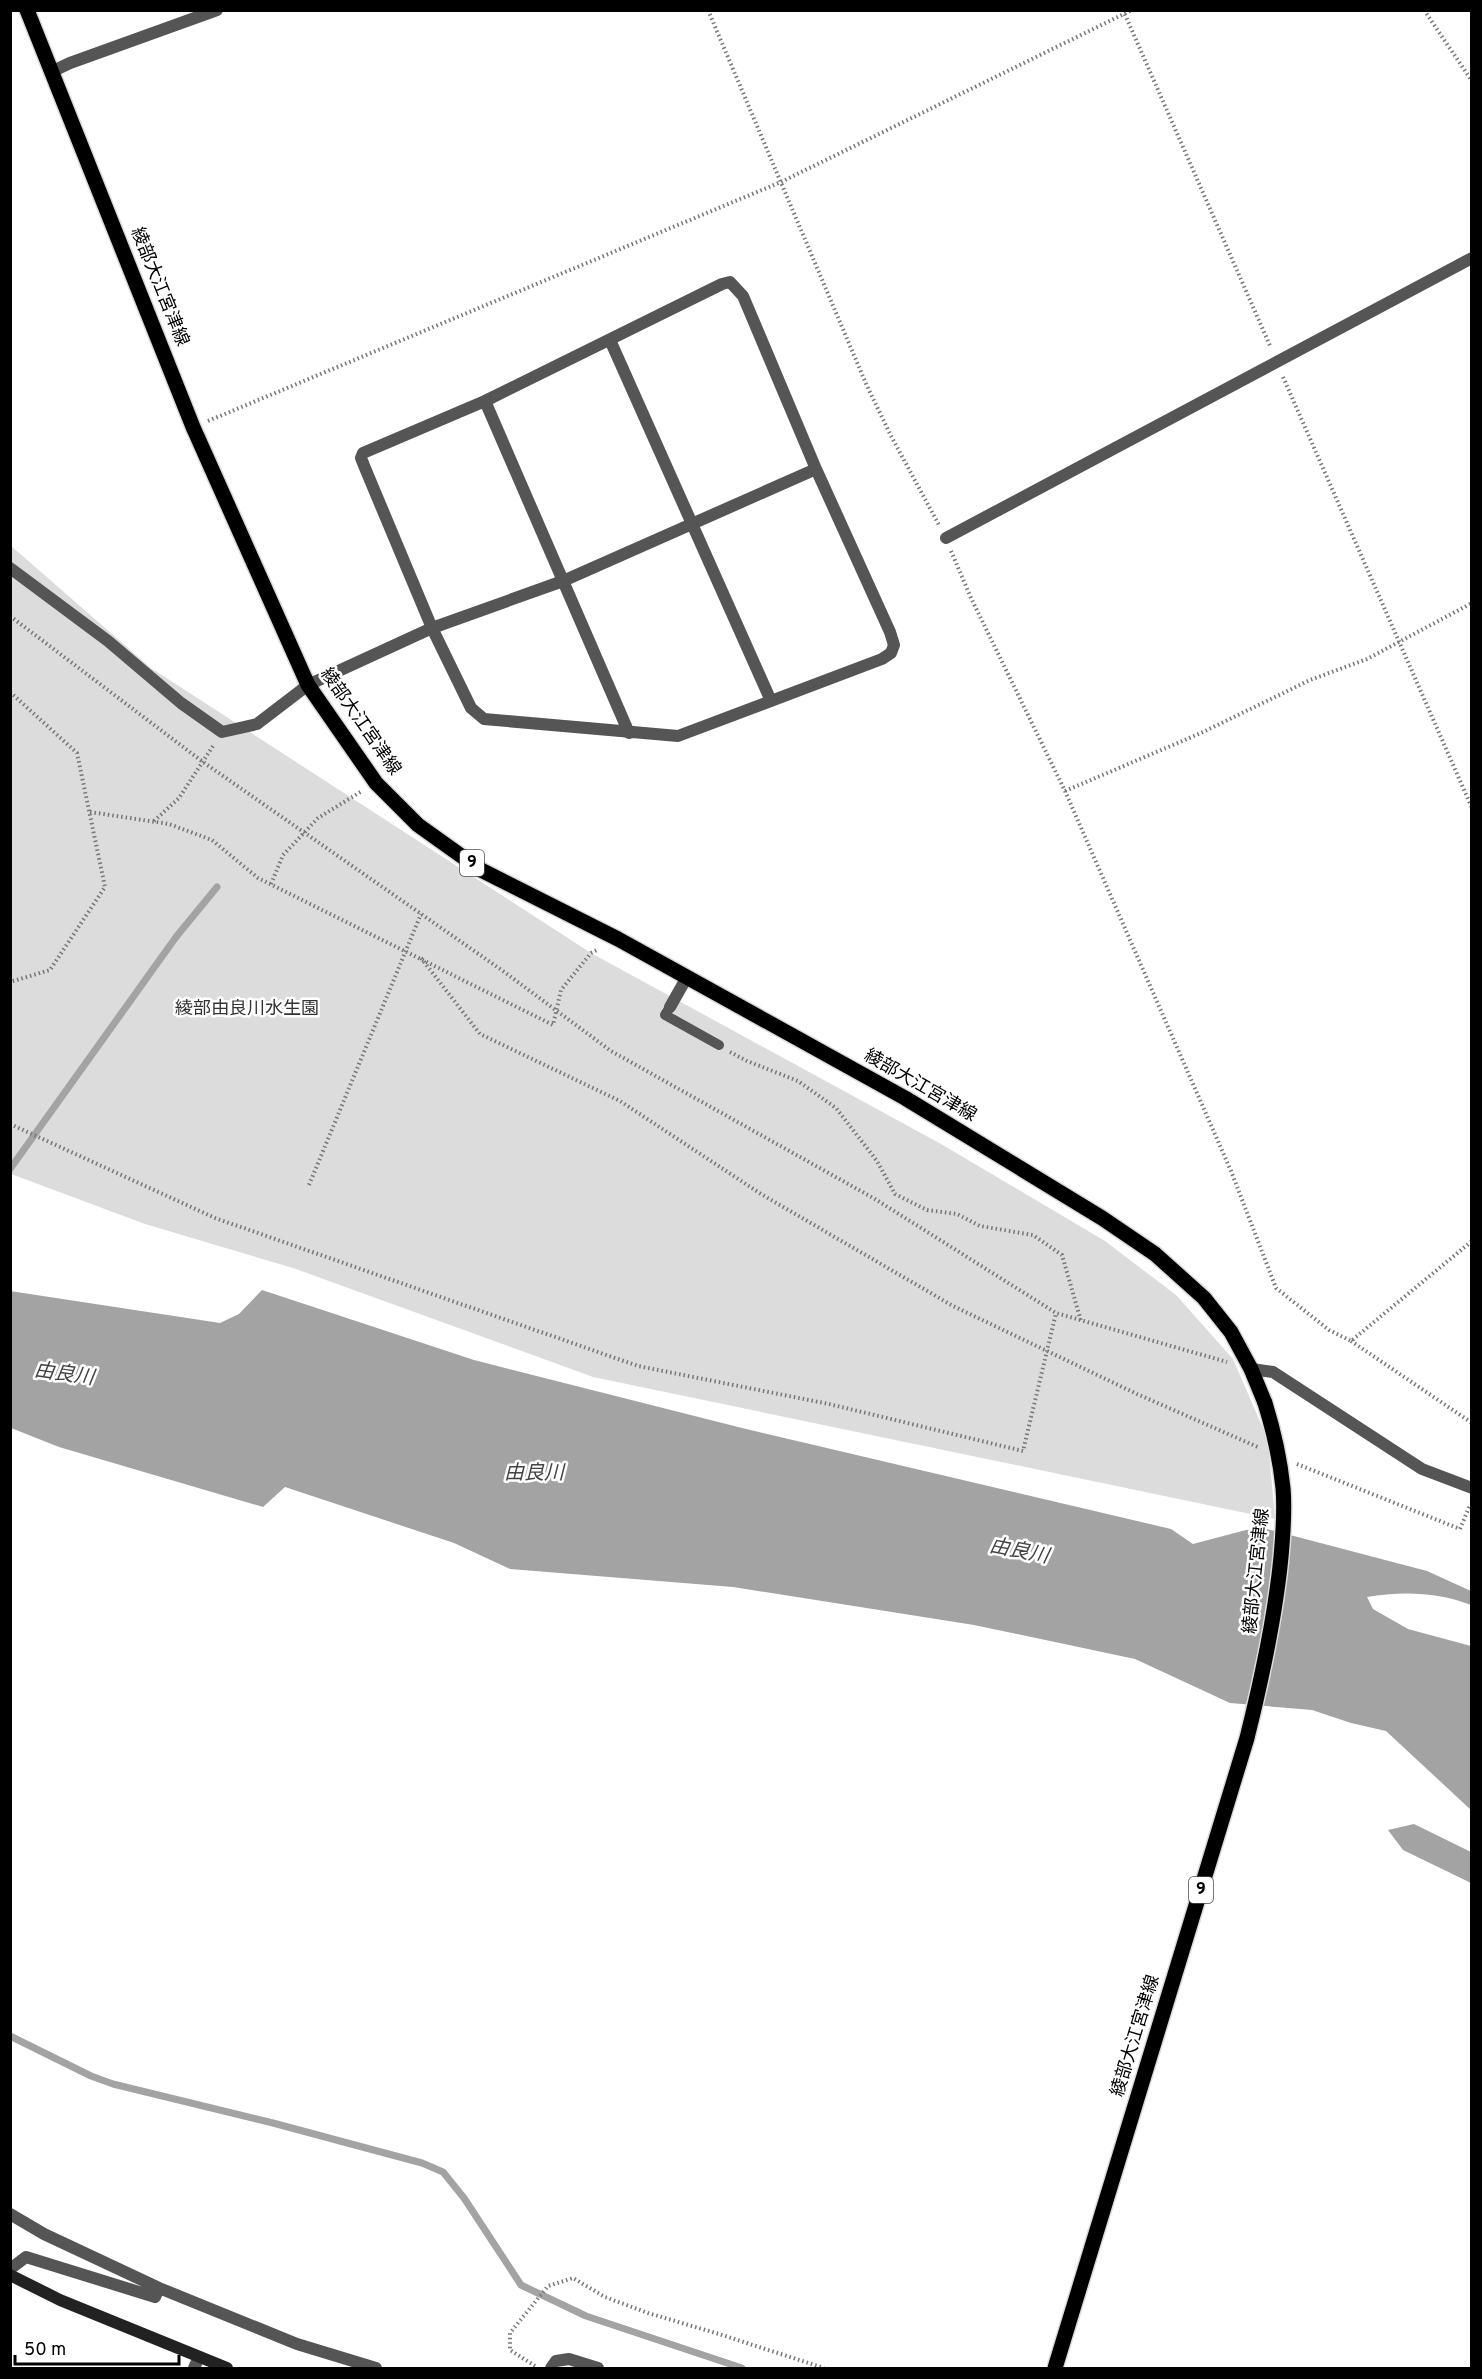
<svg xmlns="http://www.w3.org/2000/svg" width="1482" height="2379" viewBox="0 0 1482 2379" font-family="Overpass,'Noto Sans JP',sans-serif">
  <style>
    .green { fill: #dcdcdc }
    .water { fill: #a3a3a3 }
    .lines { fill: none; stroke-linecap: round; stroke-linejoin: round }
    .stream { stroke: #a3a3a3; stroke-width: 7 }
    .primary-casing { stroke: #dbdbdb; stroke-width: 18 }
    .path { stroke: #777; stroke-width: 4; stroke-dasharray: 1.5 3; stroke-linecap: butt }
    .lane { stroke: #555; stroke-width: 10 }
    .street { stroke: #555; stroke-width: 12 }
    .secondary { stroke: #222; stroke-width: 12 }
    .primary { stroke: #000; stroke-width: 15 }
    .primary-bridge-casing { stroke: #dbdbdb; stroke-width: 18; stroke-linecap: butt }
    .primary-bridge { stroke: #000; stroke-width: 15 }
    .labels { text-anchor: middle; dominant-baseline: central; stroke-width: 5; stroke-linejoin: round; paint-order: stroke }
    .shield { fill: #fff; stroke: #4c4c4c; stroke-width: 1.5 }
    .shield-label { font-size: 16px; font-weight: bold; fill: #000 }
    .street-label { font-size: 18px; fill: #000; stroke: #fff }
    .park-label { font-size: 18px; fill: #333; stroke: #fff }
    .water-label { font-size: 20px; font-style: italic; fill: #444; stroke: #fff }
  </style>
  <rect width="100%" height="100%" fill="#fff"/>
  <path class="green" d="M10 545 151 668 591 953 941 1144 1105 1241 1176 1295 1233 1359 1268 1440 1275 1519 593 1377 293 1268 145 1224 11 1174Z"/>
  <path class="water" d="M262 1290 474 1360 742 1428 1171 1529 1193 1544 1246 1530 1263 1528 1427 1571 1471 1591V1605C1438 1592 1402 1591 1367 1597L1373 1609 1408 1629 1471 1646V1810L1386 1731 1351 1723 1312 1710 1230 1703 1135 1659 974 1625 733 1587 510 1569 454 1543 285 1487 263 1507 59 1447 11 1428 10 1291 220 1323 239 1314Z
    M1414 1824 1471 1852V1883L1403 1850 1388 1830Z"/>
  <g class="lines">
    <path class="stream" d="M10 1169 176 937 217 887
      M10 2036 91 2076 113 2084 273 2123 422 2163 443 2172 464 2198 521 2285 586 2316 742 2368"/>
    <g class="primary-casing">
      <path id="primary" d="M27 10 193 427 308 685 376 783 418 825 481 870 618 939 905 1098 1102 1218 1155 1254 1204 1298 1231 1332 1251 1369 1265 1403"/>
    </g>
    <path class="path" d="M708 10 867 386 891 436 939 525
      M1123 10 1271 348
      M1424 10 1472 81
      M1283 377 1472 808
      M208 421 781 182 1132 10
      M951 551 971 598 1065 791 1231 1171 1276 1288 1329 1330 1351 1341 1472 1241
      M10 616 203 762 503 971 611 1051 875 1199 1056 1313 1227 1362
      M10 692 77 753 105 887 50 970 10 982
      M1065 791 1201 733 1310 680 1367 659 1472 603
      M90 812 169 824 212 840 258 878 553 1025 561 990 591 953 599 949
      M154 821 179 798 213 746
      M271 884 283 855 318 818 362 791
      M421 958 480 1034 620 1101 761 1194 953 1306 1137 1394 1260 1448
      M730 1052 747 1061 798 1081 836 1108 877 1161 895 1194 927 1210 957 1214 980 1226 1033 1235 1062 1255 1081 1321
      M10 1124 215 1218 638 1366 829 1404 1023 1451 1056 1313
      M309 1185 421 914
      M1351 1341 1472 1423
      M1297 1464 1460 1529 1470 1505
      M535 2366 510 2350V2333L548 2286 573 2278 605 2297 648 2313 719 2334 824 2368"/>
    <path class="lane" d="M670 1007 665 1015 719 1045"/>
    <path class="street" d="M51 72 70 63 217 10
      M730 282 743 296 816 469 890 632 894 645 891 653 882 659 678 736 484 719 471 708 432 628 365 468 361 458 363 453 485 401 722 284Z
      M610 340 771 701
      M485 401 629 733
      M946 538 1472 258
      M10 568 108 641 181 703 222 732 257 724 308 685 432 628 563 581 816 469
      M670 1007 687 977
      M1251 1369 1273 1372 1422 1469 1472 1488
      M10 2214 44 2234 159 2288 297 2344 376 2368
      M10 2269 26 2257 155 2297 159 2288
      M194 2368 199 2357
      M551 2368 556 2361 569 2359 598 2368"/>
    <path class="secondary" d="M10 2275 60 2300 227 2368"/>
    <use href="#primary" class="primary"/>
    <g class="primary-bridge-casing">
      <path id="primary-bridge" d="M1055 2368 1247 1738C1262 1678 1275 1619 1281 1557 1283 1535 1285 1511 1283 1488 1280 1459 1274 1432 1265 1403"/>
    </g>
    <use href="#primary-bridge" class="primary-bridge"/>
  </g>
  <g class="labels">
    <g class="shield">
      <rect x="460" y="850" width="24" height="26" rx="4.5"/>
      <rect x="1189" y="1877" width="24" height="26" rx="4.5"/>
    </g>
    <g class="shield-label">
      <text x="472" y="863">9</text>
      <text x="1201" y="1890">9</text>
    </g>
    <g class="street-label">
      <text transform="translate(159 287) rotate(68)">綾部大江宮津線</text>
      <text transform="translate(360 722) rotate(55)">綾部大江宮津線</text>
      <text transform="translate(920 1086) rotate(30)">綾部大江宮津線</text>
      <text transform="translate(1257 1571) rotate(-84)">綾部大江宮津線</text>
      <text transform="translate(1136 2036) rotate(-73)">綾部大江宮津線</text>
    </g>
    <g class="park-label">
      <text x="247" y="1009">綾部由良川水生園</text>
    </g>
    <g class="water-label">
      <text transform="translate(64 1375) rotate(8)">由良川</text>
      <text x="534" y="1474">由良川</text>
      <text transform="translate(1019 1552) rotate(11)">由良川</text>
    </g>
  </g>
  <rect width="1482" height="2379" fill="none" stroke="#000000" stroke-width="24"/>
  <path d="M15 2355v9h164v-9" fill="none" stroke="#000000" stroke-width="3"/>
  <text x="24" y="2355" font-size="18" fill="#000000" stroke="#ffffff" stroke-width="4.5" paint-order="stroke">50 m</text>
</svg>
